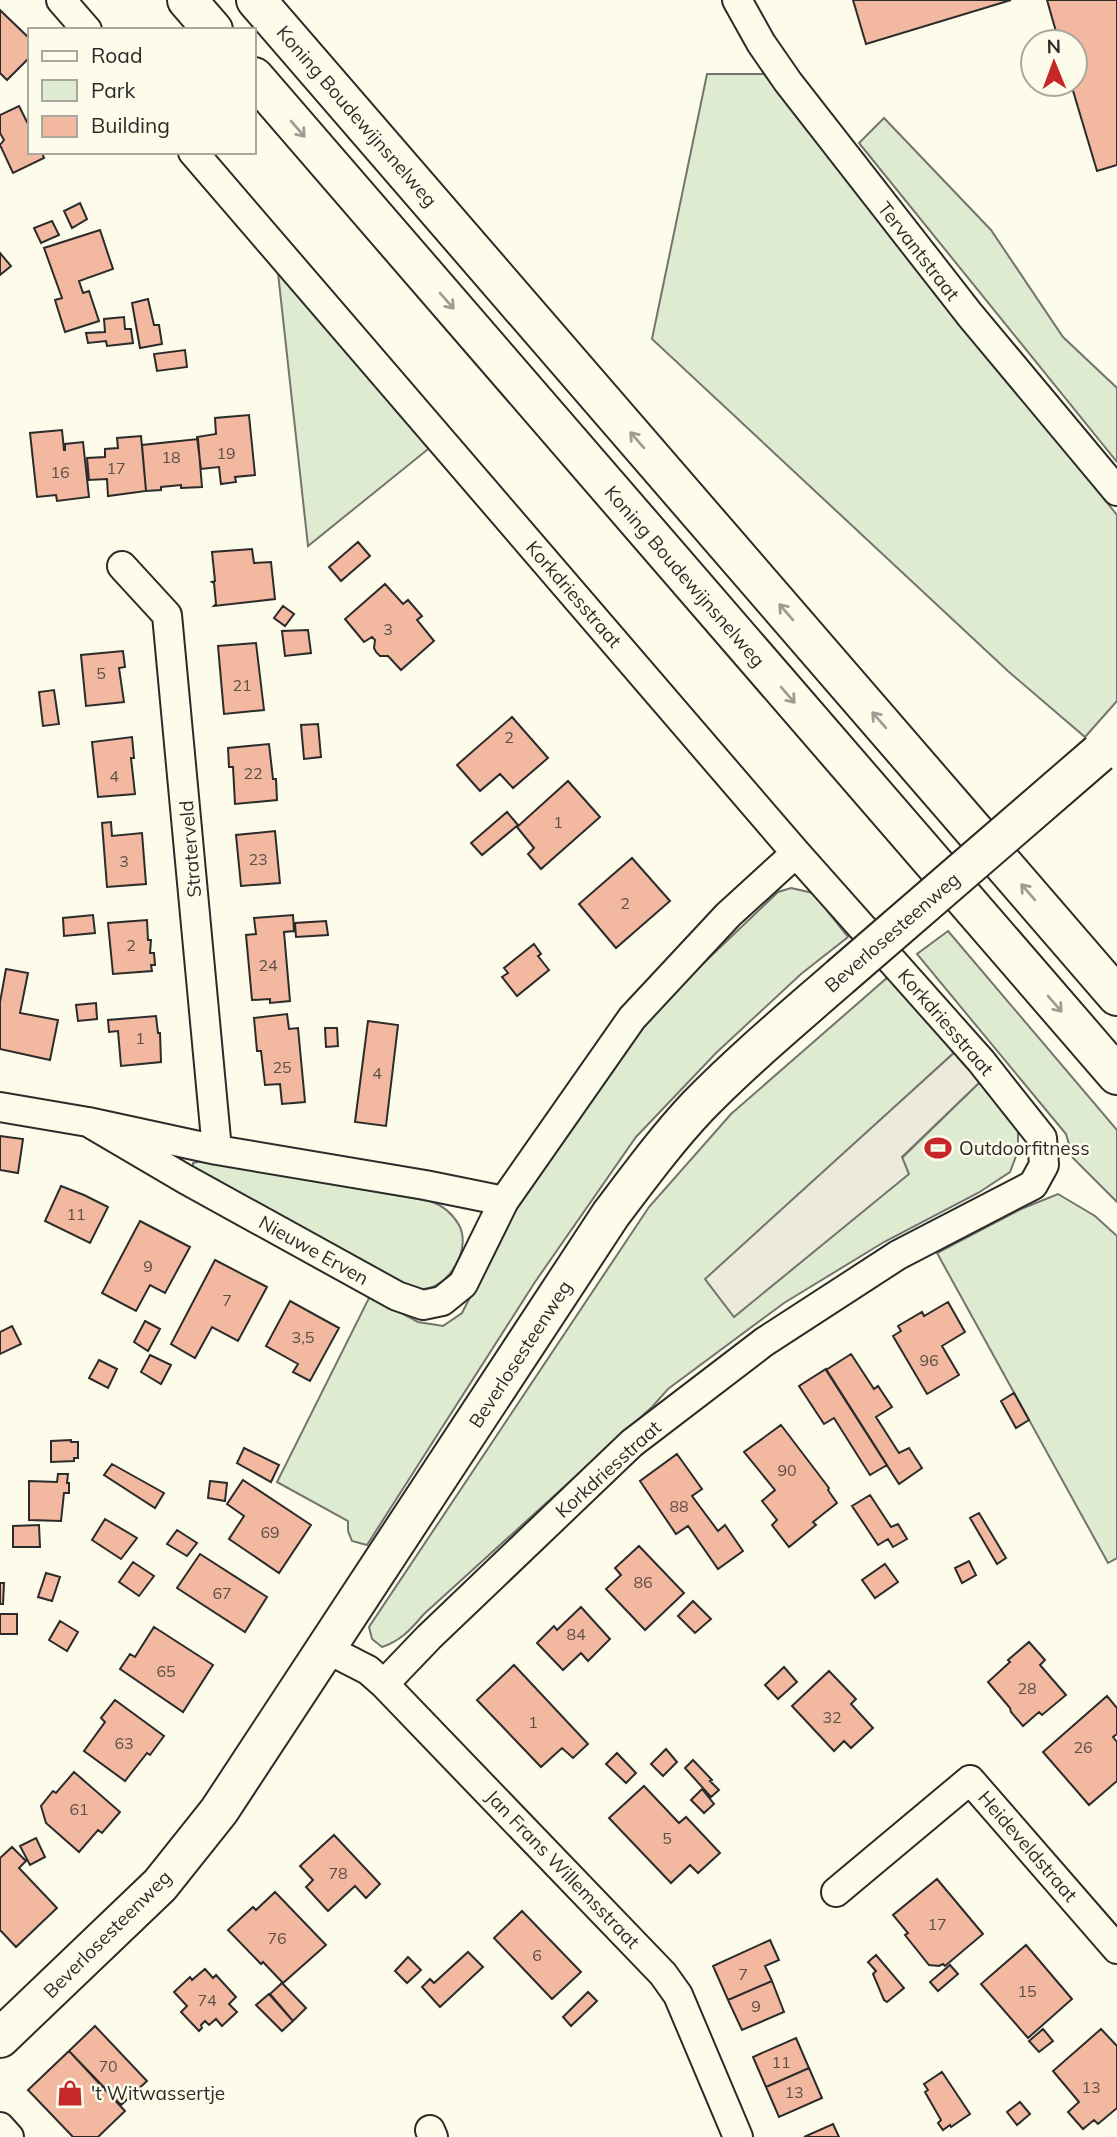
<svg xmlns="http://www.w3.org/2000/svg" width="1117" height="2137" viewBox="0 0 1117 2137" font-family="Mulish,sans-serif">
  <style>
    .green { fill: #deebd1; stroke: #74746e; stroke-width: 2 }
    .parking { fill: #eceadb; stroke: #74746e; stroke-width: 2 }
    .building { fill: #f2b8a0; stroke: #2b2b2b; stroke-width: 2 }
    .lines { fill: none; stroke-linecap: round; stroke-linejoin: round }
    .street-casing { stroke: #2b2b2b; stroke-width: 32 }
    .secondary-casing { stroke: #2b2b2b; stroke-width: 42 }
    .highway-casing { stroke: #2b2b2b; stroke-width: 42 }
    .street { stroke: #fdfbea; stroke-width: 28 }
    .secondary { stroke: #fdfbea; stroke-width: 38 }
    .highway { stroke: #fdfbea; stroke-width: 38 }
    .secondary-bridge-casing { stroke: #2b2b2b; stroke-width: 42; stroke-linecap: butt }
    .secondary-bridge { stroke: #fdfbea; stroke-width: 38 }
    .oneway { stroke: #9e9d94 }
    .labels { text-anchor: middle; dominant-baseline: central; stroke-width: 5; stroke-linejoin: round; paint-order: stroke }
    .number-label { font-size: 16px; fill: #5d4e48 }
    .street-label { font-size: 19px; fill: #2b2b2b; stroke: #fdfbea }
    .poi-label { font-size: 19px; fill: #2b2b2b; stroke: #fdfbea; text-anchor: start }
  </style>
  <rect width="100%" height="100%" fill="#fdfbea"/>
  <path class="green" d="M707 74H764L1117 515V701L1085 737 1009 672 652 339Z
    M884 118 991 230 1063 337 1117 388V462L859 143Z
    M278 273 432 446 308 546Z
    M791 888 813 893 848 937 801 974 716 1053 636 1137 535 1282 367 1545 352 1541 348 1531V1521L277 1482 370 1296 418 1322 443 1326 462 1313 521 1197 641 1023 778 892Z
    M948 931 1117 1130V1202L1073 1158 1066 1134 917 954Z
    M888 977 956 1051 706 1280 902 1158 981 1081 1011 1113 1018 1130V1151L1010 1172 978 1193 884 1242 784 1303 668 1389 652 1407 424 1614C411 1629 401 1641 382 1647L372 1639 369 1627 649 1207 731 1114Z
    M201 1161 430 1201C442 1205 452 1213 459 1225 471 1247 452 1282 429 1288 420 1291 410 1287 401 1285L193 1168V1163Z
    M1058 1194 1095 1216 1117 1236V1558L1108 1563 937 1253 1021 1209Z"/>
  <path class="parking" d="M956 1051 981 1081 902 1157 909 1174 734 1317 705 1279Z"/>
  <path class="building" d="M853 0H1011L866 44Z
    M1047 0H1117V165L1097 171 1071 84H1075V42H1059Z
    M0 10 30 39V57L7 80 0 73Z
    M19 106 30 128V152H42L44 158 13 173 0 145 4 140 0 133V115Z
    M80 203 87 219 72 228 64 211Z
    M52 221 59 235 41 243 34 228Z
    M100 230 113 269 79 281 83 293 89 291 99 321 65 332 55 300 62 298 44 248Z
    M0 253 11 266 0 275Z
    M148 299 154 325H159L162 344 140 348 132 303Z
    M124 317 125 329H131L133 343 107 346 106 341 88 343 86 333 105 332 104 319Z
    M185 350 187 367 157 371 154 354Z
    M249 415 255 475 235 477 236 482 221 484 219 467 201 469 197 437 216 434 215 418Z
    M62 430 64 450H65V444L83 442 89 497 57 501 56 495 37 497 30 433Z
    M141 436 146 491 108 496 107 479 89 480 87 458 105 457V449L118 448 117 438Z
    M198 439 202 487 181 488V485L161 487V490L146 491 142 445Z
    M358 542 370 556 341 581 329 567Z
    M252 549 254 563 271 562 275 599 214 606 216 604 214 583 212 582 215 581 212 552Z
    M385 584 403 604 408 600 422 616 417 620 434 641 401 670 388 656H380L376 652 374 648 375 640 372 637 364 642 345 619Z
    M283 606 294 614 285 626 274 618Z
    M308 630 311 653 285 656 282 631Z
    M256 643 264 710 224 714 218 646Z
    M123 651 125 667 119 668 124 702 86 706 81 655Z
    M54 690 59 724 43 726 39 692Z
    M512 717 548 758 513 788 500 774 480 791 457 765Z
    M318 724 321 757 304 759 301 725Z
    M132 737 134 758H131L135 794 98 797 92 742Z
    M269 744 273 779H276L277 800 235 804 233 767H229L228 748Z
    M568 781 600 817 541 869 528 854 534 848 517 827Z
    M507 812 518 825 482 855 471 843Z
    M111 822 112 836 142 833 146 884 107 887 102 823Z
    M275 831 280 883 241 886 236 835Z
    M632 858 670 901 616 948 579 904Z
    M93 915 95 933 64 936 63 918Z
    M293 915 294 931 284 932 290 1001 270 1003V999L252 1000 246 935 256 934 254 918Z
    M147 920 148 940H151L150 953H154L155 965H151L152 971 113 974 108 923Z
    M326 921 328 935 296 937 295 923Z
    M534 944 541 954 538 956 549 970 517 996 502 977 508 973 504 968Z
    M6 969 28 973 20 1013 58 1020 50 1060 0 1049V1002Z
    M96 1003 97 1019 78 1021 76 1005Z
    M287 1014 289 1029 298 1028 305 1102 282 1104 280 1084 265 1085 261 1051H257L254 1018Z
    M156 1016 158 1033H160L161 1062 121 1066 118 1031 109 1032 108 1020Z
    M368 1021 398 1025 386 1126 355 1122Z
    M325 1028H337L338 1046 326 1047Z
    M0 1136 23 1139 18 1173 0 1170Z
    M61 1186 84 1195 108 1207 90 1243 45 1221Z
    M140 1221 190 1247 165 1293 150 1285 136 1311 102 1293Z
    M215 1260 267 1287 238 1341 212 1327 195 1358 171 1344Z
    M290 1301 339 1328 310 1381 293 1372 298 1364 266 1346Z
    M948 1302 965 1332 942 1346 959 1375 927 1394 893 1336 901 1331 898 1326 922 1312 924 1316Z
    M145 1321 160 1329 148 1351 134 1342Z
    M12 1326 21 1344 0 1354V1332Z
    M851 1354 874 1389 878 1386 892 1407 876 1417 899 1453 909 1448 922 1468 899 1484 826 1370Z
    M150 1355 171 1365 161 1384 141 1372Z
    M99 1360 117 1369 108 1388 89 1378Z
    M826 1369 887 1465 870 1475 834 1418 824 1424 799 1386Z
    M1014 1393 1029 1420 1016 1428 1001 1401Z
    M781 1425 829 1488 828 1490 837 1503 813 1522 816 1525 789 1547 772 1525 777 1520 762 1501 775 1490 744 1452Z
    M71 1440V1442H78V1458H74V1461L51 1462V1441Z
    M244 1448 279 1465 271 1482 237 1463Z
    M677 1454 702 1489 692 1496 718 1531 725 1525 743 1551 718 1569 688 1526 676 1534 640 1481Z
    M112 1464 164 1493 155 1508 104 1475Z
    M58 1474H68L67 1483H69V1493H64L61 1521 29 1520V1481L57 1482Z
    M243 1480 311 1525 279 1573 229 1539 244 1516 227 1504Z
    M210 1481 227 1483 225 1501 208 1498Z
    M870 1495 891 1527 898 1524 907 1539 893 1547 888 1539 878 1545 852 1506Z
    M979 1513 1006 1558 997 1564 970 1518Z
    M105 1519 137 1538 121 1559 92 1540Z
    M39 1525 40 1547H13V1526Z
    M177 1530 197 1543 187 1556 167 1544Z
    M639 1546 684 1593 645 1630 606 1589 621 1575 615 1568Z
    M200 1554 267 1597 245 1632 177 1588Z
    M969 1561 976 1575 962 1583 955 1568Z
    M133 1562 154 1576 139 1596 119 1582Z
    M885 1564 898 1582 875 1598 862 1580Z
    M46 1573 60 1577 52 1601 38 1597Z
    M0 1583H4L3 1604H0Z
    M693 1601 711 1619 695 1633 678 1616Z
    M581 1607 610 1639 588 1661 581 1653 563 1670 537 1643 554 1626 557 1630Z
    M0 1614H17V1634H0Z
    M60 1621 78 1632 67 1651 49 1640Z
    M154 1627 213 1665 183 1712 120 1669 130 1654 135 1657Z
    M1029 1642 1045 1660 1040 1665 1066 1695 1042 1715 1039 1712 1023 1726 1011 1712 1010 1708 988 1682 1010 1662 1008 1660Z
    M514 1665 588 1744 573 1758 562 1748 541 1767 477 1700Z
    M784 1667 797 1682 778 1699 765 1685Z
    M829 1671 856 1699 851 1704 873 1728 851 1748 844 1741 834 1751 792 1706Z
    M1107 1696 1117 1708V1734L1113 1737 1117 1742V1781L1089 1805 1043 1752Z
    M115 1700 164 1736 150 1755 147 1753 125 1781 84 1751 105 1722 101 1718Z
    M666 1749 677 1762 663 1776 651 1764Z
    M617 1753 636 1773 626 1783 606 1764Z
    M693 1760 712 1780 710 1781 719 1790 711 1797 685 1768Z
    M74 1772 120 1812 102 1833 98 1830 79 1852 46 1823 41 1806 53 1791 56 1793Z
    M644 1786 679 1823 686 1817 720 1853 698 1873 690 1865 671 1883 609 1818Z
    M702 1789 714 1804 704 1813 691 1800Z
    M334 1835 380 1884 366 1898 355 1886 328 1911 306 1887 313 1880 300 1866Z
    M36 1838 45 1857 30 1865 20 1846Z
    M12 1847 26 1861 19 1868 57 1908 16 1947 0 1930V1858Z
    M937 1879 983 1934 945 1966 943 1964 939 1966 929 1965 905 1935 908 1933 893 1915Z
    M275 1892 326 1945 283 1983 263 1962 261 1964 228 1930 253 1907 256 1910Z
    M522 1911 581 1972 552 1999 494 1938Z
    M770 1940 779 1960 765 1966 772 1981 728 2000 713 1966Z
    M1026 1945 1072 1999 1028 2038 981 1984Z
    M468 1952 483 1967 440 2007 422 1987 430 1979 434 1983Z
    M876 1955 904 1988 887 2002 884 2000 873 1974 876 1971 868 1962Z
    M408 1957 421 1970 407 1983 395 1971Z
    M950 1965 958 1974 938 1991 930 1982Z
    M205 1969 213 1978 216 1975 236 1997 229 2004 237 2012 222 2026 216 2019 209 2025 205 2021 201 2025 202 2028 199 2031 181 2012 187 2006 174 1992 190 1977 192 1980Z
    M772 1981 784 2012 742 2030 728 2000Z
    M282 1983 306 2008 293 2021 270 1994Z
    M588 1992 597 2001 571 2026 563 2017Z
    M269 1994 293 2021 282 2031 256 2005Z
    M95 2026 147 2081 121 2105 69 2051Z
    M1043 2029 1053 2041 1039 2052 1029 2041Z
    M1101 2029 1117 2046V2108L1098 2124 1094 2120 1083 2129 1068 2112 1079 2102 1053 2071Z
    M796 2038 809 2068 766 2087 753 2057Z
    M69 2051 125 2111 98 2137H73L28 2090Z
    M809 2068 822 2098 779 2117 766 2087Z
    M942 2072 970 2114 951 2127 950 2125 943 2130 938 2123 941 2120 925 2092 928 2090 924 2084Z
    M1020 2102 1030 2114 1017 2125 1007 2112Z
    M833 2124 839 2137H804Z"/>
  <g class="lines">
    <g class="street-casing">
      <path id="street" d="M61 0 87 30
        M737 0 761 43 788 82 970 315 1117 491
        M193 152 796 853 981 1061 1042 1138 1044 1165 1033 1185 898 1255 764 1342 632 1443 429 1637 384 1684
        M122 566 167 615 217 1150
        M0 1107 88 1122 217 1150 425 1185 504 1201
        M88 1122 185 1179 397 1296 423 1305 442 1301 463 1284 504 1201 632 1018 728 915 796 853
        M327 1649 368 1670 384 1684 663 1974 678 1995 738 2137
        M836 1892 970 1780 1117 1949
        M0 2127 9 2137
        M430 2130 433 2137"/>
    </g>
    <g class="secondary-casing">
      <path id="secondary" d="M0 2038 160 1885 219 1811 611 1214C639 1177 666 1140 698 1106 743 1060 792 1019 840 977"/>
    </g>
    <g class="highway-casing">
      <path id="highway" d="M187 0 213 30
        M256 0 1117 996
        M254 77 1117 1075"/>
    </g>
    <use href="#street" class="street"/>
    <use href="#secondary" class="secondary"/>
    <use href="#highway" class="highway"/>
    <g class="secondary-bridge-casing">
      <path id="secondary-bridge" d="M840 977 1099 753"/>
    </g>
    <use href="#secondary-bridge" class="secondary-bridge"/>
  </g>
  <defs><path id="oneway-shaft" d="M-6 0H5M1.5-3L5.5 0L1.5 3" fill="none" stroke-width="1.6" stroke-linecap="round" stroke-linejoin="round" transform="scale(1.75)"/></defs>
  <g class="oneway">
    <use href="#oneway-shaft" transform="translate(298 129) rotate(49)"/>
    <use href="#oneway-shaft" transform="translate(447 301) rotate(49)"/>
    <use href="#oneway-shaft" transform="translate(637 440) rotate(-131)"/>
    <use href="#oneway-shaft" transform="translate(786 612) rotate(-131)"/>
    <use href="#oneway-shaft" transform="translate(788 695) rotate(49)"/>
    <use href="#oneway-shaft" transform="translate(879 720) rotate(-131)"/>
    <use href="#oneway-shaft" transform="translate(1028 892) rotate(-131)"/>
    <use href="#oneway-shaft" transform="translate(1055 1004) rotate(49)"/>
  </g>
  <defs>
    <g id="stadium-bare" transform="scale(2.1)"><path d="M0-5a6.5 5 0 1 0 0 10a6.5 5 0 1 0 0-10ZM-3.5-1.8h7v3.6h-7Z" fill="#c62828" stroke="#fdfbea" stroke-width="2.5" paint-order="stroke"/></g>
    <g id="shop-bare" transform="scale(2.1)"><path d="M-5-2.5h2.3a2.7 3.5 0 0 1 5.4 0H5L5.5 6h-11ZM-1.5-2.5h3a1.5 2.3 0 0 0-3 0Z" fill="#c62828" stroke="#fdfbea" stroke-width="2.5" paint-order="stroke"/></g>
  </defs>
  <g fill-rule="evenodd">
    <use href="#stadium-bare" x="938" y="1148"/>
    <use href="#shop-bare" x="70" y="2093"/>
  </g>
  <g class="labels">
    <g class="number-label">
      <text x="226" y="453">19</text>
      <text x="171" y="457">18</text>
      <text x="116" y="468">17</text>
      <text x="60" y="472">16</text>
      <text x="388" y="629">3</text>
      <text x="101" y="673">5</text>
      <text x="242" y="685">21</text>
      <text x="509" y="737">2</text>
      <text x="253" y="773">22</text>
      <text x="114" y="776">4</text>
      <text x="558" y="822">1</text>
      <text x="258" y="859">23</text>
      <text x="124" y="861">3</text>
      <text x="625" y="903">2</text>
      <text x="131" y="945">2</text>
      <text x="268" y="965">24</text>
      <text x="140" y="1038">1</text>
      <text x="282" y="1067">25</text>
      <text x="377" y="1073">4</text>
      <text x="76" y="1214">11</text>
      <text x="148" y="1266">9</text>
      <text x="227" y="1300">7</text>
      <text x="303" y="1337">3,5</text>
      <text x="929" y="1360">96</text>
      <text x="787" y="1470">90</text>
      <text x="679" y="1506">88</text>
      <text x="270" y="1532">69</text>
      <text x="643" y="1582">86</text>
      <text x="222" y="1593">67</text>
      <text x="576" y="1634">84</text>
      <text x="166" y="1671">65</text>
      <text x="1027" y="1688">28</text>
      <text x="832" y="1717">32</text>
      <text x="533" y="1722">1</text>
      <text x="124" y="1743">63</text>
      <text x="1083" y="1747">26</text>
      <text x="79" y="1809">61</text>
      <text x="667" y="1838">5</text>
      <text x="338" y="1873">78</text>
      <text x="937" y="1924">17</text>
      <text x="277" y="1938">76</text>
      <text x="537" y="1955">6</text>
      <text x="743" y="1974">7</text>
      <text x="1027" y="1991">15</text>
      <text x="207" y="2000">74</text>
      <text x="756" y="2006">9</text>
      <text x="781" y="2062">11</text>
      <text x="108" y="2066">70</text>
      <text x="1091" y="2087">13</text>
      <text x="794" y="2092">13</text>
    </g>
    <g class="street-label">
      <text transform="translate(357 116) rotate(49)">Koning Boudewijnsnelweg</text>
      <text transform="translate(919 251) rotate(52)">Tervantstraat</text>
      <text transform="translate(685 576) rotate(49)">Koning Boudewijnsnelweg</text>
      <text transform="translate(574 594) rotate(49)">Korkdriesstraat</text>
      <text transform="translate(190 849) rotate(-95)">Straterveld</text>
      <text transform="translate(892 932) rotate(-41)">Beverlosesteenweg</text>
      <text transform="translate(946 1022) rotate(49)">Korkdriesstraat</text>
      <text transform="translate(314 1250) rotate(29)">Nieuwe Erven</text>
      <text transform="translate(520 1354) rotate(-57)">Beverlosesteenweg</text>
      <text transform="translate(608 1469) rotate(-42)">Korkdriesstraat</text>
      <text transform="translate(1028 1846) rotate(49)">Heideveldstraat</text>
      <text transform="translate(563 1869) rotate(46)">Jan Frans Willemsstraat</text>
      <text transform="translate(107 1934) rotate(-45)">Beverlosesteenweg</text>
    </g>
    <g class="poi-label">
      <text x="959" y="1148">Outdoorfitness</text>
      <text x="91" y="2093">'t Witwassertje</text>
    </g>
  </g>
  <rect x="28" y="28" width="228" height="126" fill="#fdfbea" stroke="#a9a89e" stroke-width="2"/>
  <rect x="42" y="51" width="35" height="10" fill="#fdfbea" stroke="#a9a89e" stroke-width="2"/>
  <text x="91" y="63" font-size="21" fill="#2b2b2b">Road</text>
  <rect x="42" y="80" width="35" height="21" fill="#deebd1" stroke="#a9a89e" stroke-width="2"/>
  <text x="91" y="98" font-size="21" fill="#2b2b2b">Park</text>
  <rect x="42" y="116" width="35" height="21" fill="#f2b8a0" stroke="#a9a89e" stroke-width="2"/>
  <text x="91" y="133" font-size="21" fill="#2b2b2b">Building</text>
  <g transform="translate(1054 63) rotate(359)"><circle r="33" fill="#fdfbea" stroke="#a9a89e" stroke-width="2"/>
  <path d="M0-5L12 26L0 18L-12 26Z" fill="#c62828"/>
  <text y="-10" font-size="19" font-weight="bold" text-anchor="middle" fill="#2b2b2b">N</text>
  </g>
</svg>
